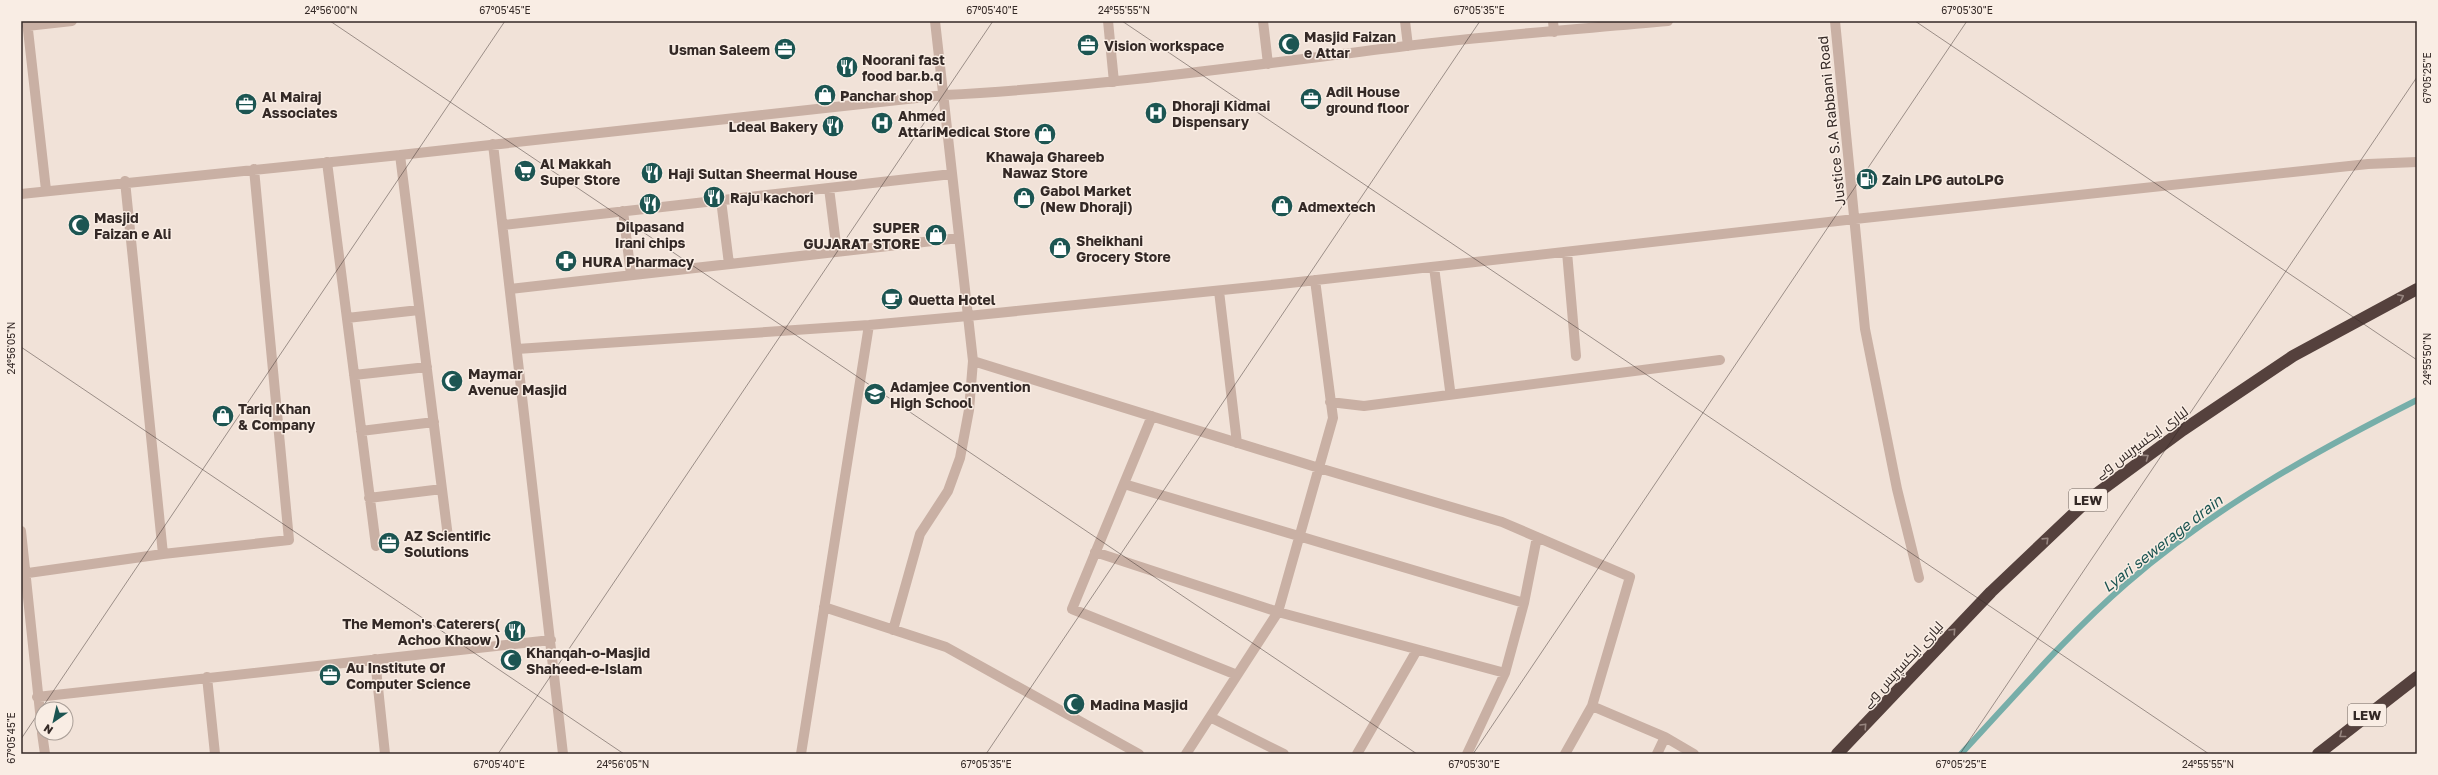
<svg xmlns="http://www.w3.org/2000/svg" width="2438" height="775" viewBox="0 0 2438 775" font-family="'Golos Text',Cairo,sans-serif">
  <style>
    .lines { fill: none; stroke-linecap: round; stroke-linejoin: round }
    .stream { stroke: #77aea9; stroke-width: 6 }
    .minor { stroke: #c9b0a4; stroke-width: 10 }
    .highway { stroke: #55413d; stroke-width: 12 }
    .oneway { stroke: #978680 }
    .ticks { fill: none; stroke: #342926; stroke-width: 1; stroke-opacity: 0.45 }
    .labels { text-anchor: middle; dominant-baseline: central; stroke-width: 3; stroke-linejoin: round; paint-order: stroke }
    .shield { fill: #f9ede4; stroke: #6f645f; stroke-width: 1 }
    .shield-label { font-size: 13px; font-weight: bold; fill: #342926 }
    .poi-label { font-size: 14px; font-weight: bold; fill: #342926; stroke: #f9ede4; text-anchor: start }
    .street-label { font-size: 14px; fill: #342926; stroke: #f9ede4 }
    .water-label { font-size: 15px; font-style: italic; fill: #1c5552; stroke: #f9ede4 }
    .neatline { fill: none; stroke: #342926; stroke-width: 1.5 }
    .ticks-label { font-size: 10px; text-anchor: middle; fill: #342926 }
  </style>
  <rect width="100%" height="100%" fill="#f1e2d8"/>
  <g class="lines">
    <path class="stream" d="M1961 754C2015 696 2067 635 2127 583 2213 508 2316 451 2417 400"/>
    <path class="minor" d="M27 21 46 190
      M935 21 973 361 1319 468 1502 522 1630 577 1592 706 1565 754
      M1108 21 1114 82
      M1263 21 1268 64
      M1405 21 1408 46
      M1553 21 1554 32
      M1835 21 1865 329 1897 489 1919 578
      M27 26 72 21
      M493 144 563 754
      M400 155 448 537
      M327 162 376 546
      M125 181 163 554
      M829 188 837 252
      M21 194 400 155 944 95C1099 87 1252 65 1406 46 1493 35 1581 29 1668 21
      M721 200 729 264
      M623 211 631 275
      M503 225 952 174
      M1567 252 1576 356
      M1434 267 1450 390
      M510 289 959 238
      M1219 291 1237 443
      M347 318 419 310
      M517 349 869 325 968 316 1281 284 1855 219 2368 164 2417 162
      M354 375 427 367
      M1330 402 1364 406 1720 360
      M1152 416 1072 609 1237 675
      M361 431 434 422
      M1124 484 1524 603
      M369 498 442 489
      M21 531 42 731
      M1095 552 1278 612 1505 673
      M21 574 163 554 289 540 254 169
      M824 607 946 647 1139 754
      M893 630 920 534 948 491 960 458 969 410 973 361
      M375 659 385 754
      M207 677 215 754
      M37 697 551 640
      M1592 706 1665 737 1657 754
      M1210 717 1284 754
      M42 733 45 754
      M1665 737 1694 754
      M801 754 869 325
      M1186 754 1278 612 1333 418 1315 280
      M1357 754 1417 650
      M1467 754 1505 673 1524 603 1537 537"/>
    <path class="highway" d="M1837 754 1991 592 2088 500 2183 430 2293 356 2417 289
      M2318 754 2417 677"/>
  </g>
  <defs><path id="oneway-chevron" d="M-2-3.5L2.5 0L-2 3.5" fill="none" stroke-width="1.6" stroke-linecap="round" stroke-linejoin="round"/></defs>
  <g class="oneway">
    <use href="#oneway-chevron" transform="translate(2401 297) rotate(-26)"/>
    <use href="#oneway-chevron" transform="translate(2146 457) rotate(-36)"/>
    <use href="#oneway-chevron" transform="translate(2046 540) rotate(-44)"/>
    <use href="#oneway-chevron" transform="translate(1953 631) rotate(-47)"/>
    <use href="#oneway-chevron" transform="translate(1864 726) rotate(-47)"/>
    <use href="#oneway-chevron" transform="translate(2342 735) rotate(142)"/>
  </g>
  <path class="ticks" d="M330 21 1417 754M1122 21 2209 754M1915 21 2417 360M21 347 624 754M21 739 505 21M498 754 993 21M986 754 1480 21M1473 754 1967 21M1960 754 2417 77"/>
  <defs>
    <g id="mosque-disc" transform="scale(1.15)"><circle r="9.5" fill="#1c5552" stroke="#f9ede4"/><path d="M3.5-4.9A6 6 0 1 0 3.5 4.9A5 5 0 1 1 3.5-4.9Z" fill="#fff"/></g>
    <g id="office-disc" transform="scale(1.15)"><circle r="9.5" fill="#1c5552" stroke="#f9ede4"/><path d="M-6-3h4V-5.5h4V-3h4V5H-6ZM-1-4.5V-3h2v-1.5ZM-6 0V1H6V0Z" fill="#fff"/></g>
    <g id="restaurant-disc" transform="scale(1.15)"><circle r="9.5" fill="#1c5552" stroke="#f9ede4"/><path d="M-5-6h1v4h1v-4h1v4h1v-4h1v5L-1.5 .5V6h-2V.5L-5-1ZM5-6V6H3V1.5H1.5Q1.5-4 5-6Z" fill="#fff"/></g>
    <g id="shop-disc" transform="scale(1.15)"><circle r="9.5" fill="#1c5552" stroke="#f9ede4"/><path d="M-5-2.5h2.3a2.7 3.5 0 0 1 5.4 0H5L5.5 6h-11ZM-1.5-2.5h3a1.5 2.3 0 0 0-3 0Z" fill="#fff"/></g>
    <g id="hospital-disc" transform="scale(1.15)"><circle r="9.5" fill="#1c5552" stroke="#f9ede4"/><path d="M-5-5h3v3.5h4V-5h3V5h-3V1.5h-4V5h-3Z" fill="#fff"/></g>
    <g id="supermarket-disc" transform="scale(1.15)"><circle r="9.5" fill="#1c5552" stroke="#f9ede4"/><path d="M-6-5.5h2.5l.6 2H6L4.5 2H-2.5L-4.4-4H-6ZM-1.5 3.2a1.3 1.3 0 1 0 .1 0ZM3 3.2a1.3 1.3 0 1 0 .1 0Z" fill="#fff"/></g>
    <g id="fuel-disc" transform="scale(1.15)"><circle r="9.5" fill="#1c5552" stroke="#f9ede4"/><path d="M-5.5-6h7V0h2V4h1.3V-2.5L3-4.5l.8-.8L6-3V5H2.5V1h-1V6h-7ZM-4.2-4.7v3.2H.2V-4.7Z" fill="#fff"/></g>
    <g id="pharmacy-disc" transform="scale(1.15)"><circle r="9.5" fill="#1c5552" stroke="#f9ede4"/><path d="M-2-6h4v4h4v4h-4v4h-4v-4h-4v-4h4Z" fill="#fff"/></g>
    <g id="cafe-disc" transform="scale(1.15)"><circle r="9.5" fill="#1c5552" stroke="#f9ede4"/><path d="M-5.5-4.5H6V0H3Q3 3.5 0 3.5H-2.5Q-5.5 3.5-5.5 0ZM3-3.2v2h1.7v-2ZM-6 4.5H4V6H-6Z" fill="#fff"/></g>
    <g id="school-disc" transform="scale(1.15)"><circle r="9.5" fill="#1c5552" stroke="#f9ede4"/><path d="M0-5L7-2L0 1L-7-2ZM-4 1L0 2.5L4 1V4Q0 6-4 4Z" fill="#fff"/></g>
  </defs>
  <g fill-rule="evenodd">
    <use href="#mosque-disc" x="1289" y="44"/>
    <use href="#office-disc" x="1088" y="45"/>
    <use href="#office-disc" x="785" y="49"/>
    <use href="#restaurant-disc" x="847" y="67"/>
    <use href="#shop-disc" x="825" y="95"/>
    <use href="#office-disc" x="1311" y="99"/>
    <use href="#office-disc" x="246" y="104"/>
    <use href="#hospital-disc" x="1156" y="113"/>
    <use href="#hospital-disc" x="882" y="123"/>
    <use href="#restaurant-disc" x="833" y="126"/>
    <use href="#shop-disc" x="1045" y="134"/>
    <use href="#supermarket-disc" x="525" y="171"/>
    <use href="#restaurant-disc" x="652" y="173"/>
    <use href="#fuel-disc" x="1867" y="179"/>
    <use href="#restaurant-disc" x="714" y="197"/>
    <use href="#shop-disc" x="1024" y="198"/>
    <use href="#restaurant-disc" x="650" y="204"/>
    <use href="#shop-disc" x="1282" y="206"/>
    <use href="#mosque-disc" x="79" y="225"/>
    <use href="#shop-disc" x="936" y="235"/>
    <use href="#shop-disc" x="1060" y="248"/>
    <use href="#pharmacy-disc" x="566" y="261"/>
    <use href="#cafe-disc" x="892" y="299"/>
    <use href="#mosque-disc" x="452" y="381"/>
    <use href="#school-disc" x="875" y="394"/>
    <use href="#shop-disc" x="223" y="416"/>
    <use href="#office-disc" x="389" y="543"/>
    <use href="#restaurant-disc" x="515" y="631"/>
    <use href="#mosque-disc" x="511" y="660"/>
    <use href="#office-disc" x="330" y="675"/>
    <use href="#mosque-disc" x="1074" y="704"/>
  </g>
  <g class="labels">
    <g class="shield">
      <rect x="2069" y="489" width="38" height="22" rx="3"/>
      <rect x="2348" y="704" width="38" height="22" rx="3"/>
    </g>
    <g class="shield-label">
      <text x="2088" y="500">LEW</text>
      <text x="2367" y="715">LEW</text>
    </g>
    <g class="poi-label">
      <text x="1304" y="36">Masjid Faizan<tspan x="1304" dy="16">e Attar</tspan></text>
      <text x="1104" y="45">Vision workspace</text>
      <text x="770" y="49" text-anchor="end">Usman Saleem</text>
      <text x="862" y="59">Noorani fast<tspan x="862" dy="16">food bar.b.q</tspan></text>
      <text x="1326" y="91">Adil House<tspan x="1326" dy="16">ground floor</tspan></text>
      <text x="840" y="95">Panchar shop</text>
      <text x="262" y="96">Al Mairaj<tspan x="262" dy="16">Associates</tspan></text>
      <text x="1172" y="105">Dhoraji Kidmai<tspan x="1172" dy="16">Dispensary</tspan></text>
      <text x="898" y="115">Ahmed<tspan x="898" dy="16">AttariMedical Store</tspan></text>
      <text x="818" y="126" text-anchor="end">Ldeal Bakery</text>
      <text x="1045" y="156" text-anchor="middle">Khawaja Ghareeb<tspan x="1045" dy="16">Nawaz Store</tspan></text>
      <text x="540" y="163">Al Makkah<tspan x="540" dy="16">Super Store</tspan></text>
      <text x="668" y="173">Haji Sultan Sheermal House</text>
      <text x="1882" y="179">Zain LPG autoLPG</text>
      <text x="1040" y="190">Gabol Market<tspan x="1040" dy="16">(New Dhoraji)</tspan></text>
      <text x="730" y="197">Raju kachori</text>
      <text x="1298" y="206">Admextech</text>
      <text x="94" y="217">Masjid<tspan x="94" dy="16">Faizan e Ali</tspan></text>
      <text x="650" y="226" text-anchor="middle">Dilpasand<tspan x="650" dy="16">Irani chips</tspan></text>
      <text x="920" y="227" text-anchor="end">SUPER<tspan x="920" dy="16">GUJARAT STORE</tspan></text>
      <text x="1076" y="240">Sheikhani<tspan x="1076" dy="16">Grocery Store</tspan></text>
      <text x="582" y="261">HURA Pharmacy</text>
      <text x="908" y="299">Quetta Hotel</text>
      <text x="468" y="373">Maymar<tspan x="468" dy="16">Avenue Masjid</tspan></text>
      <text x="890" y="386">Adamjee Convention<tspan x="890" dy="16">High School</tspan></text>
      <text x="238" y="408">Tariq Khan<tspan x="238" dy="16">&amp; Company</tspan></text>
      <text x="404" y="535">AZ Scientific<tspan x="404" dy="16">Solutions</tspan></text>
      <text x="500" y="623" text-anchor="end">The Memon's Caterers(<tspan x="500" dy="16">Achoo Khaow )</tspan></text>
      <text x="526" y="652">Khanqah-o-Masjid<tspan x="526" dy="16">Shaheed-e-Islam</tspan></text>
      <text x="346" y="667">Au Institute Of<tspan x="346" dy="16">Computer Science</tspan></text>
      <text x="1090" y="704">Madina Masjid</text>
    </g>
    <g class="street-label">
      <text transform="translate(1831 121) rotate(-96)">Justice S.A Rabbani Road</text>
      <text transform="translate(2141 442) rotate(-36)">لیاری ایکسپریس وے</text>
      <text transform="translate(1902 664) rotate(-47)">لیاری ایکسپریس وے</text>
    </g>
    <g class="water-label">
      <text transform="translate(2162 543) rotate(-38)">Lyari sewerage drain</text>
    </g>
  </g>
  <rect width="2438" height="775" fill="none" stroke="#f9ede4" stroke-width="44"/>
  <g transform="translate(54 721) rotate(214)"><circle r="19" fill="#f9ede4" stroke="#aa9f98"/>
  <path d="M0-3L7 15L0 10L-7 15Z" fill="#1c5552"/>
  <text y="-6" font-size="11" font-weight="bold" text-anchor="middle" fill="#342926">N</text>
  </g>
  <rect x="22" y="22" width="2394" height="731" class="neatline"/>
  <g class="ticks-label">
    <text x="331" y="14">24°56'00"N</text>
    <text x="505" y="14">67°05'45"E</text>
    <text x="992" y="14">67°05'40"E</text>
    <text x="1124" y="14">24°55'55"N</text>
    <text x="1479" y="14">67°05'35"E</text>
    <text x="1967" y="14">67°05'30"E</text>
    <text transform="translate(2427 78) rotate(-90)" y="4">67°05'25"E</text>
    <text transform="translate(11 348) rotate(-90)" y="4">24°56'05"N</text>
    <text transform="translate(2427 359) rotate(-90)" y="4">24°55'50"N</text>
    <text transform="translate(11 738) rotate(-90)" y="4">67°05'45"E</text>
    <text x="499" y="768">67°05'40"E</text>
    <text x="623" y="768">24°56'05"N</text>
    <text x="986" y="768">67°05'35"E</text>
    <text x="1474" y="768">67°05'30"E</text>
    <text x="1961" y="768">67°05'25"E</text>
    <text x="2208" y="768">24°55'55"N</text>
  </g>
</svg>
